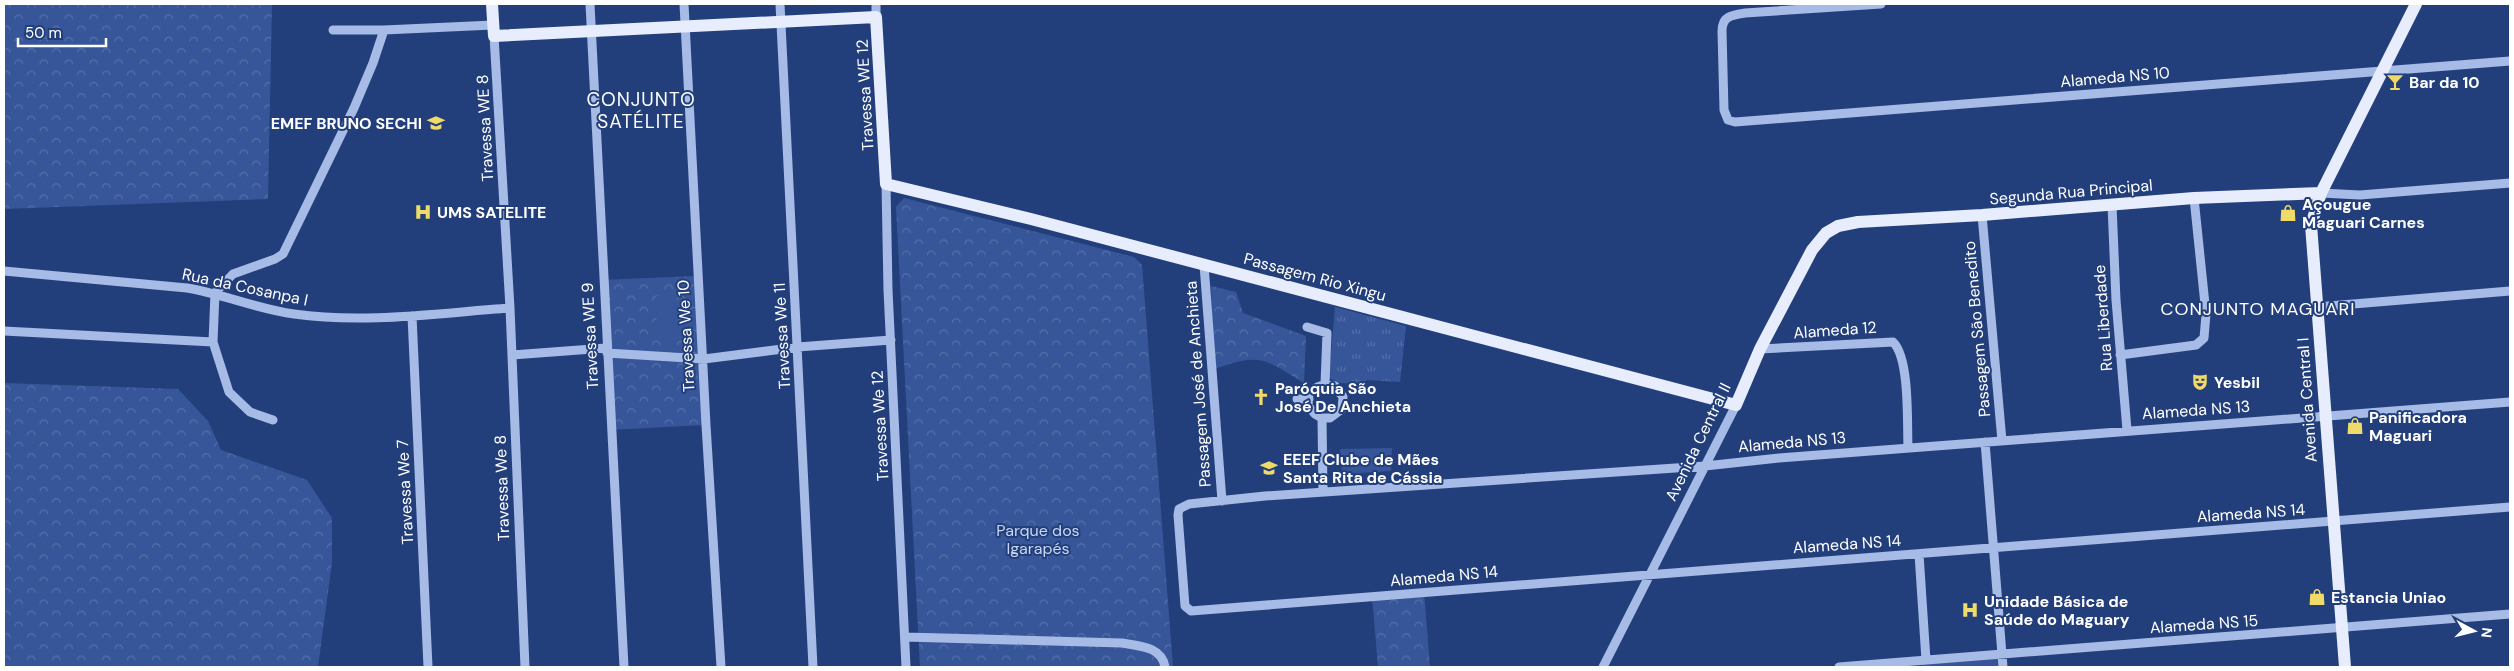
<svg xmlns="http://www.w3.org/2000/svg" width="2514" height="671" viewBox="0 0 2514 671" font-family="'DM Sans',sans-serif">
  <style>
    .grass { fill: url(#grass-tufts) }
    .forest { fill: url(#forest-crowns) }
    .pitch { fill: #375699 }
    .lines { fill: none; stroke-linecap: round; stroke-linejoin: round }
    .minor { stroke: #a6bbe5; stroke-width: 9 }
    .major { stroke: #e7edfc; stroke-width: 12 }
    .labels { text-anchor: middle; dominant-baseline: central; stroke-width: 4; stroke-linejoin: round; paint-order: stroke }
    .street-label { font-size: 16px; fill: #fff; stroke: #233f7b }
    .poi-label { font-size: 16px; font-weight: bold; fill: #fff; stroke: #233f7b; text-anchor: start }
    .park-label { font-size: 16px; fill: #c9d7f4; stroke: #233f7b }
    .neighbourhood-label { font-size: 18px; letter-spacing: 1px; fill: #fff; stroke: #233f7b }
    .quarter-label { font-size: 19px; letter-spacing: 1px; fill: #fff; stroke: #233f7b }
  </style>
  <defs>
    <pattern id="grass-tufts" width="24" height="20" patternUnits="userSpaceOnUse" patternTransform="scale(1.25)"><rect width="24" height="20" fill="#375699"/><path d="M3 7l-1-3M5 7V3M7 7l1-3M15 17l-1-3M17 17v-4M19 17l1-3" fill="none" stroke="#556fa8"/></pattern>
    <pattern id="forest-crowns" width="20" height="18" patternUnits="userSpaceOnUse" patternTransform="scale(1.25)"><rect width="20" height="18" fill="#375699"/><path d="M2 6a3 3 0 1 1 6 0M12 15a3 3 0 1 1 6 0" fill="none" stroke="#556fa8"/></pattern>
  </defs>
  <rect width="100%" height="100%" fill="#233f7b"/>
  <path class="grass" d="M1335 307 1406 326 1400 382 1366 380V384L1340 383 1329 378Z"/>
  <path class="forest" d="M4 4H272L268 199 4 209Z
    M904 198 1134 257 1142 265 1173 667H920L896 207Z
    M696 276 704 425 609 430 601 280Z
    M1211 286 1236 292 1243 313 1306 336 1304 383C1263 358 1261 353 1214 369Z
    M4 383 178 389 208 421 221 450 307 480 332 518V562L318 667H4Z
    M1424 592 1430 667H1378L1372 596Z
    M2000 654 2001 667H1922L1921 662Z"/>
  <path class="pitch" d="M656 296H676L678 340 657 341Z
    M1392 448 1391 471 1342 474 1340 449Z"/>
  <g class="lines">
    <path class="minor" d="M590 4 624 667
      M684 4 706 425 721 667
      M780 4 813 667
      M876 4V17
      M1881 4 1745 13C1732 15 1722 16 1722 31L1724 110 1728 120 1735 122 2510 61
      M333 30H384L493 25
      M494 36 510 308 525 667
      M886 184 888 290 906 667
      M2321 193 2360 195 2510 183
      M2112 205 2116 300 2127 430
      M1982 215 2002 441
      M1204 265 1222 501
      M4 271 187 288C223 294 257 309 294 314 365 324 438 313 510 308
      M215 293 233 274 275 259 283 254 354 108 373 63 384 30
      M215 293 213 342 229 392 250 412 273 420
      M2317 307 2510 291
      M412 316 428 667
      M1307 327 1327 333 1325 384
      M4 331 213 342
      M1760 349 1893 342C1910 358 1907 424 1908 448
      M607 353 704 359 798 347 891 340
      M512 355 606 348
      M2120 355 2196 345 2204 338 2206 314 2194 198
      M1297 399H1309
      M2510 402 1779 458 1705 466 1265 496 1189 504 1179 509 1178 515 1185 606 1191 611 2510 507
      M1322 418 1315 414 1308 406 1309 393C1318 385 1323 384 1335 386L1343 397 1342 409 1330 418H1322L1323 492
      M1985 442 2003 667
      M1919 554 1926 660
      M905 637 1122 643C1138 646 1162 646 1165 667
      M1603 667 1736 405
      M1839 667 2510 614"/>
    <path class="major" d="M492 4 494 36 876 17 886 184 1031 219 1736 405 1760 349 1812 250 1826 233 1838 226 1858 222 1982 215 2194 198 2321 193
      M2345 667 2311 225 2321 193 2416 4"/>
  </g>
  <defs>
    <g id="bar-bare" transform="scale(1.35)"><path d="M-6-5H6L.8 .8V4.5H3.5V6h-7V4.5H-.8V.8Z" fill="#efda6a" stroke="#233f7b" stroke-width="2.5" paint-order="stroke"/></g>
    <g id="school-bare" transform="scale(1.35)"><path d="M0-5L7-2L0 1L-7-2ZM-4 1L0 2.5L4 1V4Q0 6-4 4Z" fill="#efda6a" stroke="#233f7b" stroke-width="2.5" paint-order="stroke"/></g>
    <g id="hospital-bare" transform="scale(1.35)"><path d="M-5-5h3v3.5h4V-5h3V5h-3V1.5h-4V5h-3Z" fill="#efda6a" stroke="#233f7b" stroke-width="2.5" paint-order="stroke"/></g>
    <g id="shop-bare" transform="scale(1.35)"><path d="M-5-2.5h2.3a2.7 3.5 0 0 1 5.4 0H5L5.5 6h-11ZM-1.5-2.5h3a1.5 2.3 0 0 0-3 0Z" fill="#efda6a" stroke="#233f7b" stroke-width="2.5" paint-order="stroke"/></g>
    <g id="theatre-bare" transform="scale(1.35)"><path d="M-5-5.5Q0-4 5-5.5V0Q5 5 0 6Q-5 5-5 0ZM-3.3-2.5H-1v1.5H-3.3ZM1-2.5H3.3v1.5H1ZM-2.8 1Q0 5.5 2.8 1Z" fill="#efda6a" stroke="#233f7b" stroke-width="2.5" paint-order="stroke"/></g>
    <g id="church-bare" transform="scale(1.35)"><path d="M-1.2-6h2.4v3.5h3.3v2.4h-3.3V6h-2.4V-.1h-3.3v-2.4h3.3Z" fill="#efda6a" stroke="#233f7b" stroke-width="2.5" paint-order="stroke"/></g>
  </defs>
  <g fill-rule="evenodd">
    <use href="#bar-bare" x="2395" y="82"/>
    <use href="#school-bare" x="436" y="123"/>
    <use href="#hospital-bare" x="423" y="212"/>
    <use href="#shop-bare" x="2288" y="213"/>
    <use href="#theatre-bare" x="2200" y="382"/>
    <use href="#church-bare" x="1261" y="397"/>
    <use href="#shop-bare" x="2355" y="426"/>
    <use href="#school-bare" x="1269" y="468"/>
    <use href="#shop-bare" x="2317" y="597"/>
    <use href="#hospital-bare" x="1970" y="610"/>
  </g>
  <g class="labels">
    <g class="street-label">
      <text transform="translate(2115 77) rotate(-5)">Alameda NS 10</text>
      <text transform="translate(865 95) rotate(-93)">Travessa WE 12</text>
      <text transform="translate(485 128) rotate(-93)">Travessa WE 8</text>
      <text transform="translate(2071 192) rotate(-5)">Segunda Rua Principal</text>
      <text transform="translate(1315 277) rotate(15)">Passagem Rio Xingu</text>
      <text transform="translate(245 287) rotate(12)">Rua da Cosanpa I</text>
      <text transform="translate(2103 318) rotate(-94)">Rua Liberdade</text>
      <text transform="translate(1977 329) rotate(-95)">Passagem São Benedito</text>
      <text transform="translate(1835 330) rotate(-4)">Alameda 12</text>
      <text transform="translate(590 336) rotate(-93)">Travessa WE 9</text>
      <text transform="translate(686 336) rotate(-93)">Travessa We 10</text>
      <text transform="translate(782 336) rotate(-93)">Travessa We 11</text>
      <text transform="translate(1198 384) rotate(-94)">Passagem José de Anchieta</text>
      <text transform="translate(2307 400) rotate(-94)">Avenida Central I</text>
      <text transform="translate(2196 410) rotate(-4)">Alameda NS 13</text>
      <text transform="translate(880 426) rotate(-93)">Travessa We 12</text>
      <text transform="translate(1698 442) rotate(-64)">Avenida Central II</text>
      <text transform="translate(1792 442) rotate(-5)">Alameda NS 13</text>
      <text transform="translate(502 488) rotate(-92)">Travessa We 8</text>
      <text transform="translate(405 492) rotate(-93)">Travessa We 7</text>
      <text transform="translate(2251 513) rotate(-4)">Alameda NS 14</text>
      <text transform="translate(1847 544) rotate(-4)">Alameda NS 14</text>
      <text transform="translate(1444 576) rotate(-5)">Alameda NS 14</text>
      <text transform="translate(2204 624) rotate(-4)">Alameda NS 15</text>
    </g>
    <g class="poi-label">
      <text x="2409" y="82">Bar da 10</text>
      <text x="422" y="123" text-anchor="end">EMEF BRUNO SECHI</text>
      <text x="2302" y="204">Açougue<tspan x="2302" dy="18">Maguari Carnes</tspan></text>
      <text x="437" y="212">UMS SATELITE</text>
      <text x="2214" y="382">Yesbil</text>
      <text x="1275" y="388">Paróquia São<tspan x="1275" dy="18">José De Anchieta</tspan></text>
      <text x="2369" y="417">Panificadora<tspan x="2369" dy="18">Maguari</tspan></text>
      <text x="1283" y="459">EEEF Clube de Mães<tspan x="1283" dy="18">Santa Rita de Cássia</tspan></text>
      <text x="2331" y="597">Estancia Uniao</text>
      <text x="1984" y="601">Unidade Básica de<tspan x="1984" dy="18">Saúde do Maguary</tspan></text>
    </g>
    <g class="park-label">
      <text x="1038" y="530">Parque dos<tspan x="1038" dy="18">Igarapés</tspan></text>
    </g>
    <g class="neighbourhood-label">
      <text x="2258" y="309">CONJUNTO MAGUARI</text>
    </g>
    <g class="quarter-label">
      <text x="641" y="99">CONJUNTO<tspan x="641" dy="22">SATÉLITE</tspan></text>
    </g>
  </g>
  <rect width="2514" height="671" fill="none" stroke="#ffffff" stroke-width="10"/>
  <g transform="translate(2474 631) rotate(97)" stroke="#233f7b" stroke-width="4" paint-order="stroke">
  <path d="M0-4L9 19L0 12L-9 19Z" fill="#ffffff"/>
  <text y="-8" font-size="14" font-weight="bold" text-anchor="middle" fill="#ffffff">N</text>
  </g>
  <path d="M18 38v8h88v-8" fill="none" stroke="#ffffff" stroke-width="2.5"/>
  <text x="25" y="38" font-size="15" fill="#ffffff" stroke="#233f7b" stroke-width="4" paint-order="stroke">50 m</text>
</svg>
